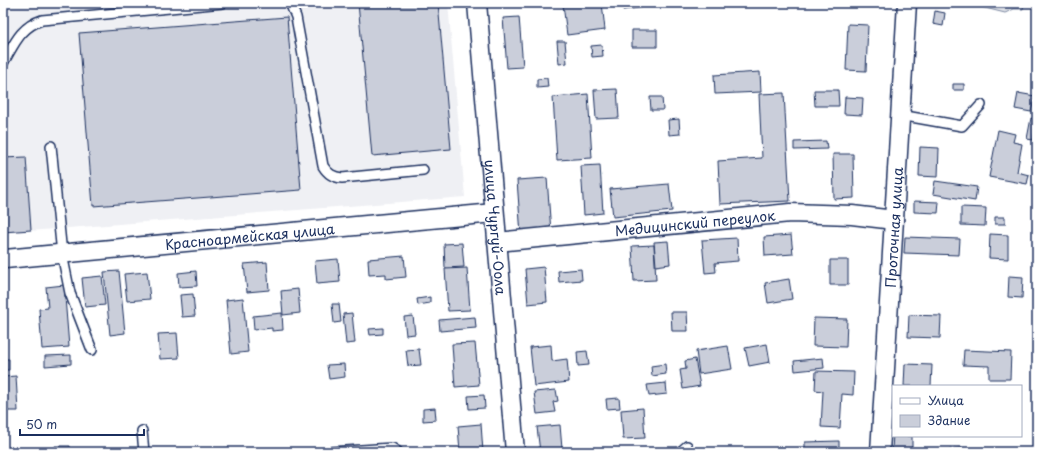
<svg xmlns="http://www.w3.org/2000/svg" width="1040" height="455" viewBox="0 0 1040 455" font-family="'Playpen Sans',sans-serif">
  <style>
    .built { fill: #eff0f4 }
    .green { fill: #dee1e7; stroke: #7c88a2 }
    .building { fill: #caceda; stroke: #1b2f5e }
    .lines { fill: none; stroke-linecap: round; stroke-linejoin: round }
    .service-casing { stroke: #1b2f5e; stroke-width: 12 }
    .minor-casing { stroke: #1b2f5e; stroke-width: 21 }
    .service { stroke: #fff; stroke-width: 9 }
    .minor { stroke: #fff; stroke-width: 18 }
    .labels { text-anchor: middle; dominant-baseline: central; stroke-width: 3; stroke-linejoin: round; paint-order: stroke }
    .street-label { font-size: 14px; fill: #1b2f5e; stroke: #fff }
  </style>
  <rect width="100%" height="100%" fill="#fff"/>
  <filter id="ink" filterUnits="userSpaceOnUse"><feTurbulence type="fractalNoise" baseFrequency=".025" numOctaves="2"/><feDisplacementMap in="SourceGraphic" scale="8" xChannelSelector="R" yChannelSelector="G"/><feConvolveMatrix kernelMatrix="1 2 1 2 8 2 1 2 1" color-interpolation-filters="sRGB"/></filter>
  <g filter="url(#ink)">
    <path class="built" d="M3 3H448L465 197 3 233Z"/>
    <path class="green" d="M965 3H1025L1023 9H1014L1005 13Z"/>
    <path class="building" d="M358 3H438L451 149 372 156Z
      M576 3H602L605 30 567 35 563 5Z
      M622 3H654V6L623 10Z
      M935 11 945 13 943 26 933 24Z
      M287 17 301 190 93 206 79 33Z
      M519 17 523 67 507 68 503 18Z
      M848 24 868 25 866 71 846 70Z
      M632 30H657V47H632Z
      M557 41H565L567 63 559 64Z
      M602 45 603 56 592 57 591 46Z
      M760 72 761 92 715 94 714 75Z
      M547 78 548 87 537 88V79Z
      M953 84H964V90H953Z
      M617 89 619 118 596 119 594 90Z
      M814 90H838L839 106H815Z
      M784 93 790 201 720 204 718 161 762 158 759 94Z
      M1018 93 1035 96 1031 112 1015 109Z
      M588 94 592 158 557 160 553 97Z
      M650 97H662L663 110H651Z
      M845 97 863 98 862 115 844 114Z
      M1031 118 1037 120 1033 140 1027 139Z
      M679 119 680 134 669 135 668 120Z
      M998 130 1015 134 1013 142 1022 144 1017 172 1029 175 1027 184 989 177Z
      M826 141 827 149 794 150V142Z
      M920 147 939 148 938 177 919 176Z
      M833 154H853L854 198 834 199Z
      M26 157 31 230 3 232V158Z
      M600 165 603 213 584 215 581 166Z
      M547 178 551 232 521 235 517 180Z
      M935 181 977 187 975 201 933 194Z
      M669 184 672 211 613 217 610 189Z
      M914 201 939 202 938 213 914 212Z
      M961 207 986 208 985 226 961 225Z
      M995 217H1005V224H995Z
      M990 234 1008 235V259L989 258Z
      M791 235 793 254 765 256 764 237Z
      M905 237 960 239 959 255 904 253Z
      M737 238 738 261 715 263 716 272 705 273 702 240Z
      M668 241 670 264 656 266 654 242Z
      M462 243 464 267 445 268 444 244Z
      M654 245 656 280 634 281 632 246Z
      M404 256 406 277 386 279V274L369 275 368 259Z
      M338 259 340 282 317 284 315 261Z
      M830 260H848V285H830Z
      M267 262 269 290 247 292 244 264Z
      M544 267 547 302 528 304 525 269Z
      M467 268 470 310 448 311 445 269Z
      M581 269 582 280 559 282 558 271Z
      M119 271 125 333 110 335 104 272Z
      M196 271 197 286 179 287 178 273Z
      M147 272 150 299 127 301 124 274Z
      M102 276 105 305 85 307 82 278Z
      M1009 276 1023 277 1022 298 1008 297Z
      M789 279 792 299 768 303 765 283Z
      M64 285 69 347 42 349 39 309 48 308 46 287Z
      M298 289 300 313 283 315 281 291Z
      M193 294 195 316 182 317 180 295Z
      M430 297V303L418 305 417 299Z
      M243 298 248 352 231 354 226 300Z
      M332 304H339L341 322 334 323Z
      M671 312H687L688 331H672Z
      M282 313 283 330 272 331V328L254 330 253 316Z
      M352 313 355 343 346 344 343 314Z
      M909 315 941 316 940 338 908 337Z
      M413 316 415 334 406 335 404 317Z
      M475 317 476 328 440 331 439 320Z
      M814 318 847 319 846 347 813 346Z
      M383 328V334L370 335 369 329Z
      M177 333 179 358 160 359 158 334Z
      M475 343 479 385 455 387 452 344Z
      M767 344 770 362 749 366 745 348Z
      M551 345 552 361 567 359 569 382 534 386 530 347Z
      M728 346 732 369 699 374 696 351Z
      M419 349 421 365 408 366 406 350Z
      M964 350 1011 352 1010 379H989V366L963 365Z
      M587 351 589 365 578 366 577 352Z
      M71 355V364L45 366V356Z
      M823 358 824 368 795 371 794 361Z
      M3 359H9V370H3Z
      M695 359 700 386 683 389 680 370 686 369 685 361Z
      M344 364 345 377 329 379 327 365Z
      M665 364 666 374 652 376 651 366Z
      M905 364 932 365 931 386H904Z
      M816 371 854 372 853 395 842 394 840 428 821 427 823 391 815 390Z
      M16 376 18 411H3V377Z
      M666 383 667 394 649 396 647 385Z
      M556 390 558 401 553 402 555 412 537 414 534 392Z
      M484 395 485 408 469 409 468 396Z
      M619 398 620 408 607 409 606 399Z
      M435 408 436 420 423 421V409Z
      M643 408 645 438 623 439 621 410Z
      M481 424 483 452H460L458 426Z
      M560 425 562 449 540 452 537 427Z
      M893 433V436H912V452H892Z
      M839 441V452H805V442Z
      M55 446H70V452H55Z
      M229 448 230 452H207V450Z
      M963 448V452H950V449Z"/>
    <g class="lines">
      <g class="service-casing">
        <path id="service" d="M290 3 296 17 323 166C328 174 333 177 342 178L423 170
          M3 63C14 45 20 27 42 20L223 3
          M900 115 962 126 981 105
          M51 146 62 254 70 293 92 350
          M142 431 144 452
          M330 452 392 448 398 452
          M680 452 687 446"/>
      </g>
      <g class="minor-casing">
        <g id="minor">
          <path id="s1" d="M477 3 515 452"/>
          <path id="s2" d="M497 242 790 213 852 215 894 220"/>
          <path id="s3" d="M5 259 494 213"/>
          <path id="s4" d="M880 452 907 3"/>
        </g>
      </g>
      <use href="#service" class="service"/>
      <use href="#minor" class="minor"/>
    </g>
  </g>
  <g class="labels">
    <g class="street-label">
      <text stroke="none"><textPath href="#s2" startOffset="199">Медицинский переулок</textPath></text>
      <text stroke="none"><textPath href="#s4" startOffset="225">Проточная улица</textPath></text>
      <text stroke="none"><textPath href="#s1" startOffset="225">улица Чургуй-Оола</textPath></text>
      <text stroke="none"><textPath href="#s3" startOffset="246">Красноармейская улица</textPath></text>
    </g>
  </g>
  <rect width="1040" height="455" fill="none" stroke="#fff" stroke-width="16"/>
  <rect x="8" y="8" width="1024" height="439" fill="none" stroke="#1b2f5e" stroke-width="1.5" filter="url(#ink)"/>
  <rect x="892" y="385" width="130" height="52" fill="#ffffff" stroke="#a4acbf"/>
  <rect x="900" y="398" width="20" height="6" fill="#ffffff" stroke="#a4acbf"/>
  <text x="928" y="405" font-size="12" fill="#1b2f5e">Улица</text>
  <rect x="900" y="415" width="20" height="12" fill="#caceda" stroke="#a4acbf"/>
  <text x="928" y="425" font-size="12" fill="#1b2f5e">Здание</text>
  <path d="M20 429v6h124v-6" fill="none" stroke="#1b2f5e" stroke-width="2"/>
  <text x="26" y="429" font-size="12" fill="#1b2f5e" stroke="#ffffff" stroke-width="3" paint-order="stroke">50 m</text>
</svg>
